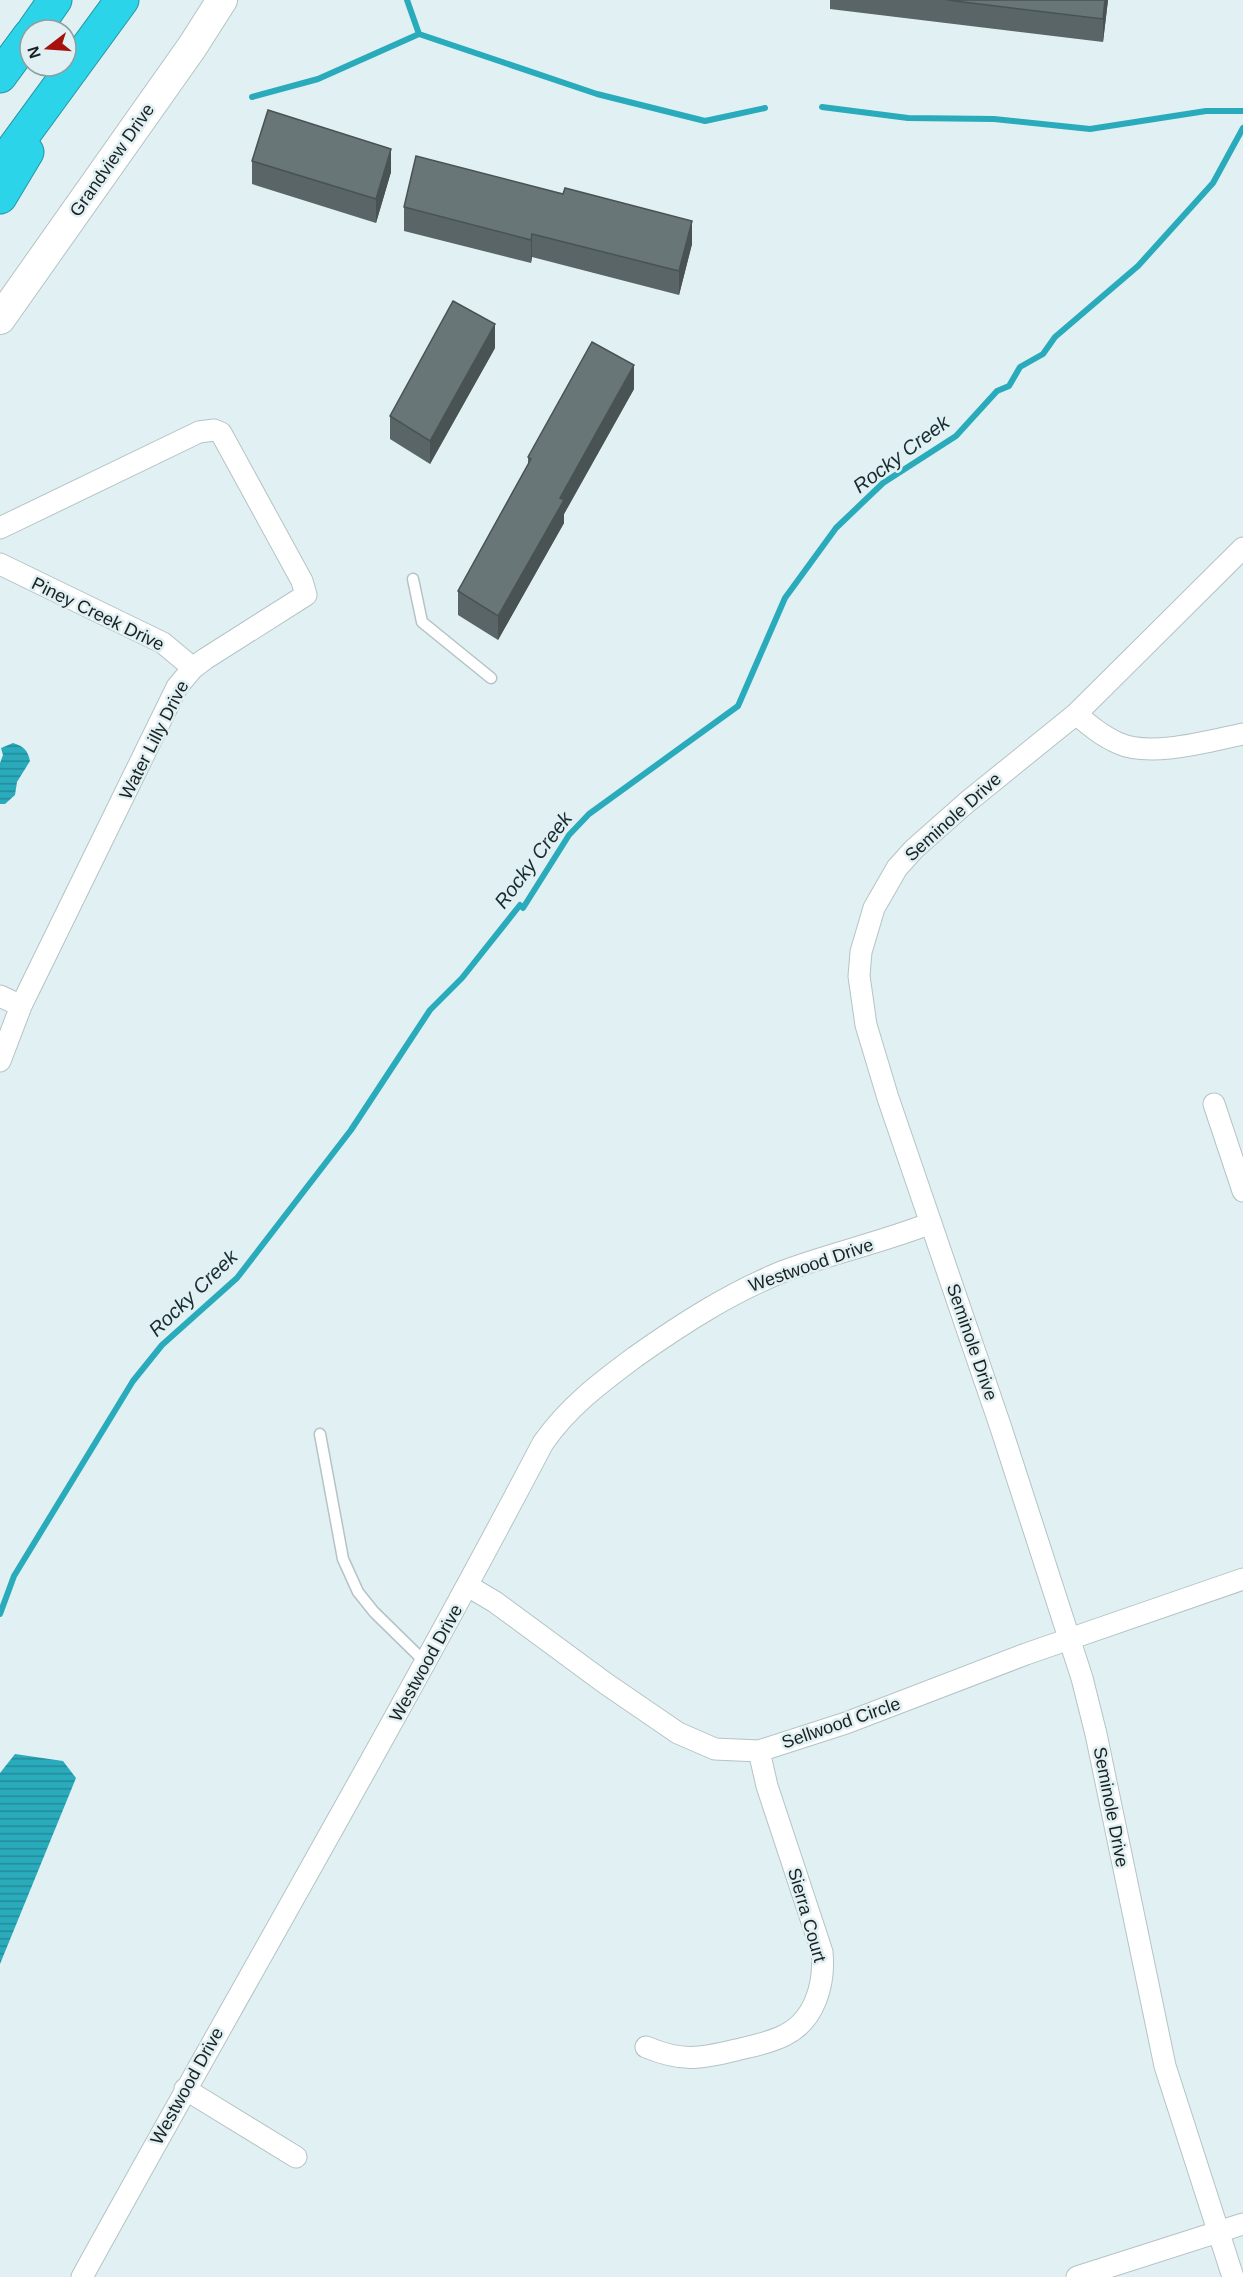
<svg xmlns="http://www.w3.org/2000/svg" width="1243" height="2277" viewBox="0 0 1243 2277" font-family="Arial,sans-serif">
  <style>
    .water { fill: url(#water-rules) }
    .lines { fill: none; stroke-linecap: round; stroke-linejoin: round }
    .stream { stroke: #2aabbc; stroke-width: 6 }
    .lane-casing { stroke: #b4c3c6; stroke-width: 13 }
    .street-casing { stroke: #b4c3c6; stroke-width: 23 }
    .secondary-casing { stroke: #b4c3c6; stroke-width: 32 }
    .highway-casing { stroke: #2695a4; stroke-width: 35 }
    .lane { stroke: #fff; stroke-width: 10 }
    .street { stroke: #fff; stroke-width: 21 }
    .secondary { stroke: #fff; stroke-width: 30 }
    .highway { stroke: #2cd4ea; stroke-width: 33 }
    .wall { fill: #596567 }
    .shaded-wall { fill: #495354 }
    .building { fill: #687678; stroke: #495354; stroke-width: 1.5 }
    .labels { text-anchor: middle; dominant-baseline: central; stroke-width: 5; stroke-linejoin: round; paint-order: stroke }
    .street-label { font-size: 18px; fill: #1b2122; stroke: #e0f0f3 }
    .water-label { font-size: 20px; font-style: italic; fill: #182d30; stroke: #e0f0f3 }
  </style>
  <defs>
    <pattern id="water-rules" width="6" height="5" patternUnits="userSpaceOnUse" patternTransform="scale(1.5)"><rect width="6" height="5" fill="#2aabbc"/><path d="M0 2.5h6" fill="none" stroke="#238b98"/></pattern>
  </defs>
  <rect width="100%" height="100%" fill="#e0f0f3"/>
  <path class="water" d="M13 743C23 746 28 750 30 761L17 782 15 795 5 804H0V763L3 755 1 748Z
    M15 1754 63 1761 76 1778 0 1964V1773Z"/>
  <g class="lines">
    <path class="stream" d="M407 0 419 34
      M252 97 318 79 419 34 597 94 705 121 765 108
      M822 107 908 118 994 119 1090 129 1206 111H1243
      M0 1614 14 1576 133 1381 162 1345 237 1278 351 1130 430 1010 462 978 520 905 523 908 569 835 589 814 738 706 785 598 836 528 883 483 956 436 997 391 1009 386 1020 367 1043 354 1055 337 1138 266 1213 183 1243 128"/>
    <g class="lane-casing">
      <path id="lane" d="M413 579 422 622 491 678
        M320 1434 343 1559 358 1592 374 1612 426 1663"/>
    </g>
    <g class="street-casing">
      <path id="street" d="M0 528 199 432 214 430 221 433 302 581 306 595 205 659 193 668 177 687 21 1006 0 1061
        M0 564 163 643 193 668
        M1076 714C1089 725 1102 736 1118 743 1150 758 1209 741 1243 734
        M0 996 21 1006
        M1214 1104 1243 1191
        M468 1586 495 1602 605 1683 678 1733 715 1749 759 1751 846 1723 1026 1654 1243 1579
        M646 2047C682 2062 699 2059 736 2050 752 2046 770 2043 785 2035 815 2020 825 1984 822 1952L767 1786 759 1751
        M185 2089 296 2157
        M82 2277C235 1999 395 1725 543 1443 568 1407 600 1383 635 1357 683 1323 730 1293 784 1271 832 1253 883 1242 931 1223
        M1077 2277 1243 2224
        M1233 2277 1165 2066 1096 1734 1082 1678 1001 1428 888 1098 866 1025 859 976 861 952 874 908 897 868 914 849 966 803 1076 714 1243 548"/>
    </g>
    <g class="secondary-casing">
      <path id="secondary" d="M0 319 192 47 222 0"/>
    </g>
    <g class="highway-casing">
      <path id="highway" d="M34 30 55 0
        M0 76 30 35
        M0 167 122 0
        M0 197 27 152"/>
    </g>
    <use href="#lane" class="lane"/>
    <use href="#street" class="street"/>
    <use href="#secondary" class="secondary"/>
    <use href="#highway" class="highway"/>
  </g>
  <path class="wall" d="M830 0H1108L1103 42 830 9Z
    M252 161 391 172 376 223 252 184Z
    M563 194 692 244 679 295 532 257 531 263 404 231V207Z
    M495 348 430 464 390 439V416Z
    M634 389 564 514V523L498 640 458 615V591L528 465V457Z"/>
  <path class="shaded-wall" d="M1105 0H1108L1103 42V19Z
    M391 149V172L376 223V199Z
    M692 221V244L679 295V271Z
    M532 234V257L531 263V240Z
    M495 324V348L430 464V441Z
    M634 365V389L564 514V523L498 640V616L560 498Z"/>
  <path class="building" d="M947 0H1105L1103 19Z
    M268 110 391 149 376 199 252 161Z
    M416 156 563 194 565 188 692 221 679 271 532 234 531 240 404 207Z
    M453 301 495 324 430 441 390 416Z
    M592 342 634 365 560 498 564 500 498 616 458 591 531 459 528 457Z"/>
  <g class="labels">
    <g class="street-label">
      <text transform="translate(112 160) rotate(-55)">Grandview Drive</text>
      <text transform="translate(98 614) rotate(26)">Piney Creek Drive</text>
      <text transform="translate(154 740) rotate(-63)">Water Lilly Drive</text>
      <text transform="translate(953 817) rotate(-42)">Seminole Drive</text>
      <text transform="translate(811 1265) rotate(-19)">Westwood Drive</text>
      <text transform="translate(972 1342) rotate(71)">Seminole Drive</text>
      <text transform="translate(426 1663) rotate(-61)">Westwood Drive</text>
      <text transform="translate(841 1723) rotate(-19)">Sellwood Circle</text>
      <text transform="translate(1111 1807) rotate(79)">Seminole Drive</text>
      <text transform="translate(807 1915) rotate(74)">Sierra Court</text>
      <text transform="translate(187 2086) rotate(-61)">Westwood Drive</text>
    </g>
    <g class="water-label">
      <text transform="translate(901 454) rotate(-37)">Rocky Creek</text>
      <text transform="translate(533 860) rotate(-53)">Rocky Creek</text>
      <text transform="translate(193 1293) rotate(-44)">Rocky Creek</text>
    </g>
  </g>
  <g transform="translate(48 48) rotate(253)"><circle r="28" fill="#e0f0f3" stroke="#919d9f" stroke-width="1.5"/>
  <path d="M0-4.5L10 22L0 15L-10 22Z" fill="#a6110e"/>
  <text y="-9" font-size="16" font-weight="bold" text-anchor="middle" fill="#1b2122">N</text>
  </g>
</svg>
